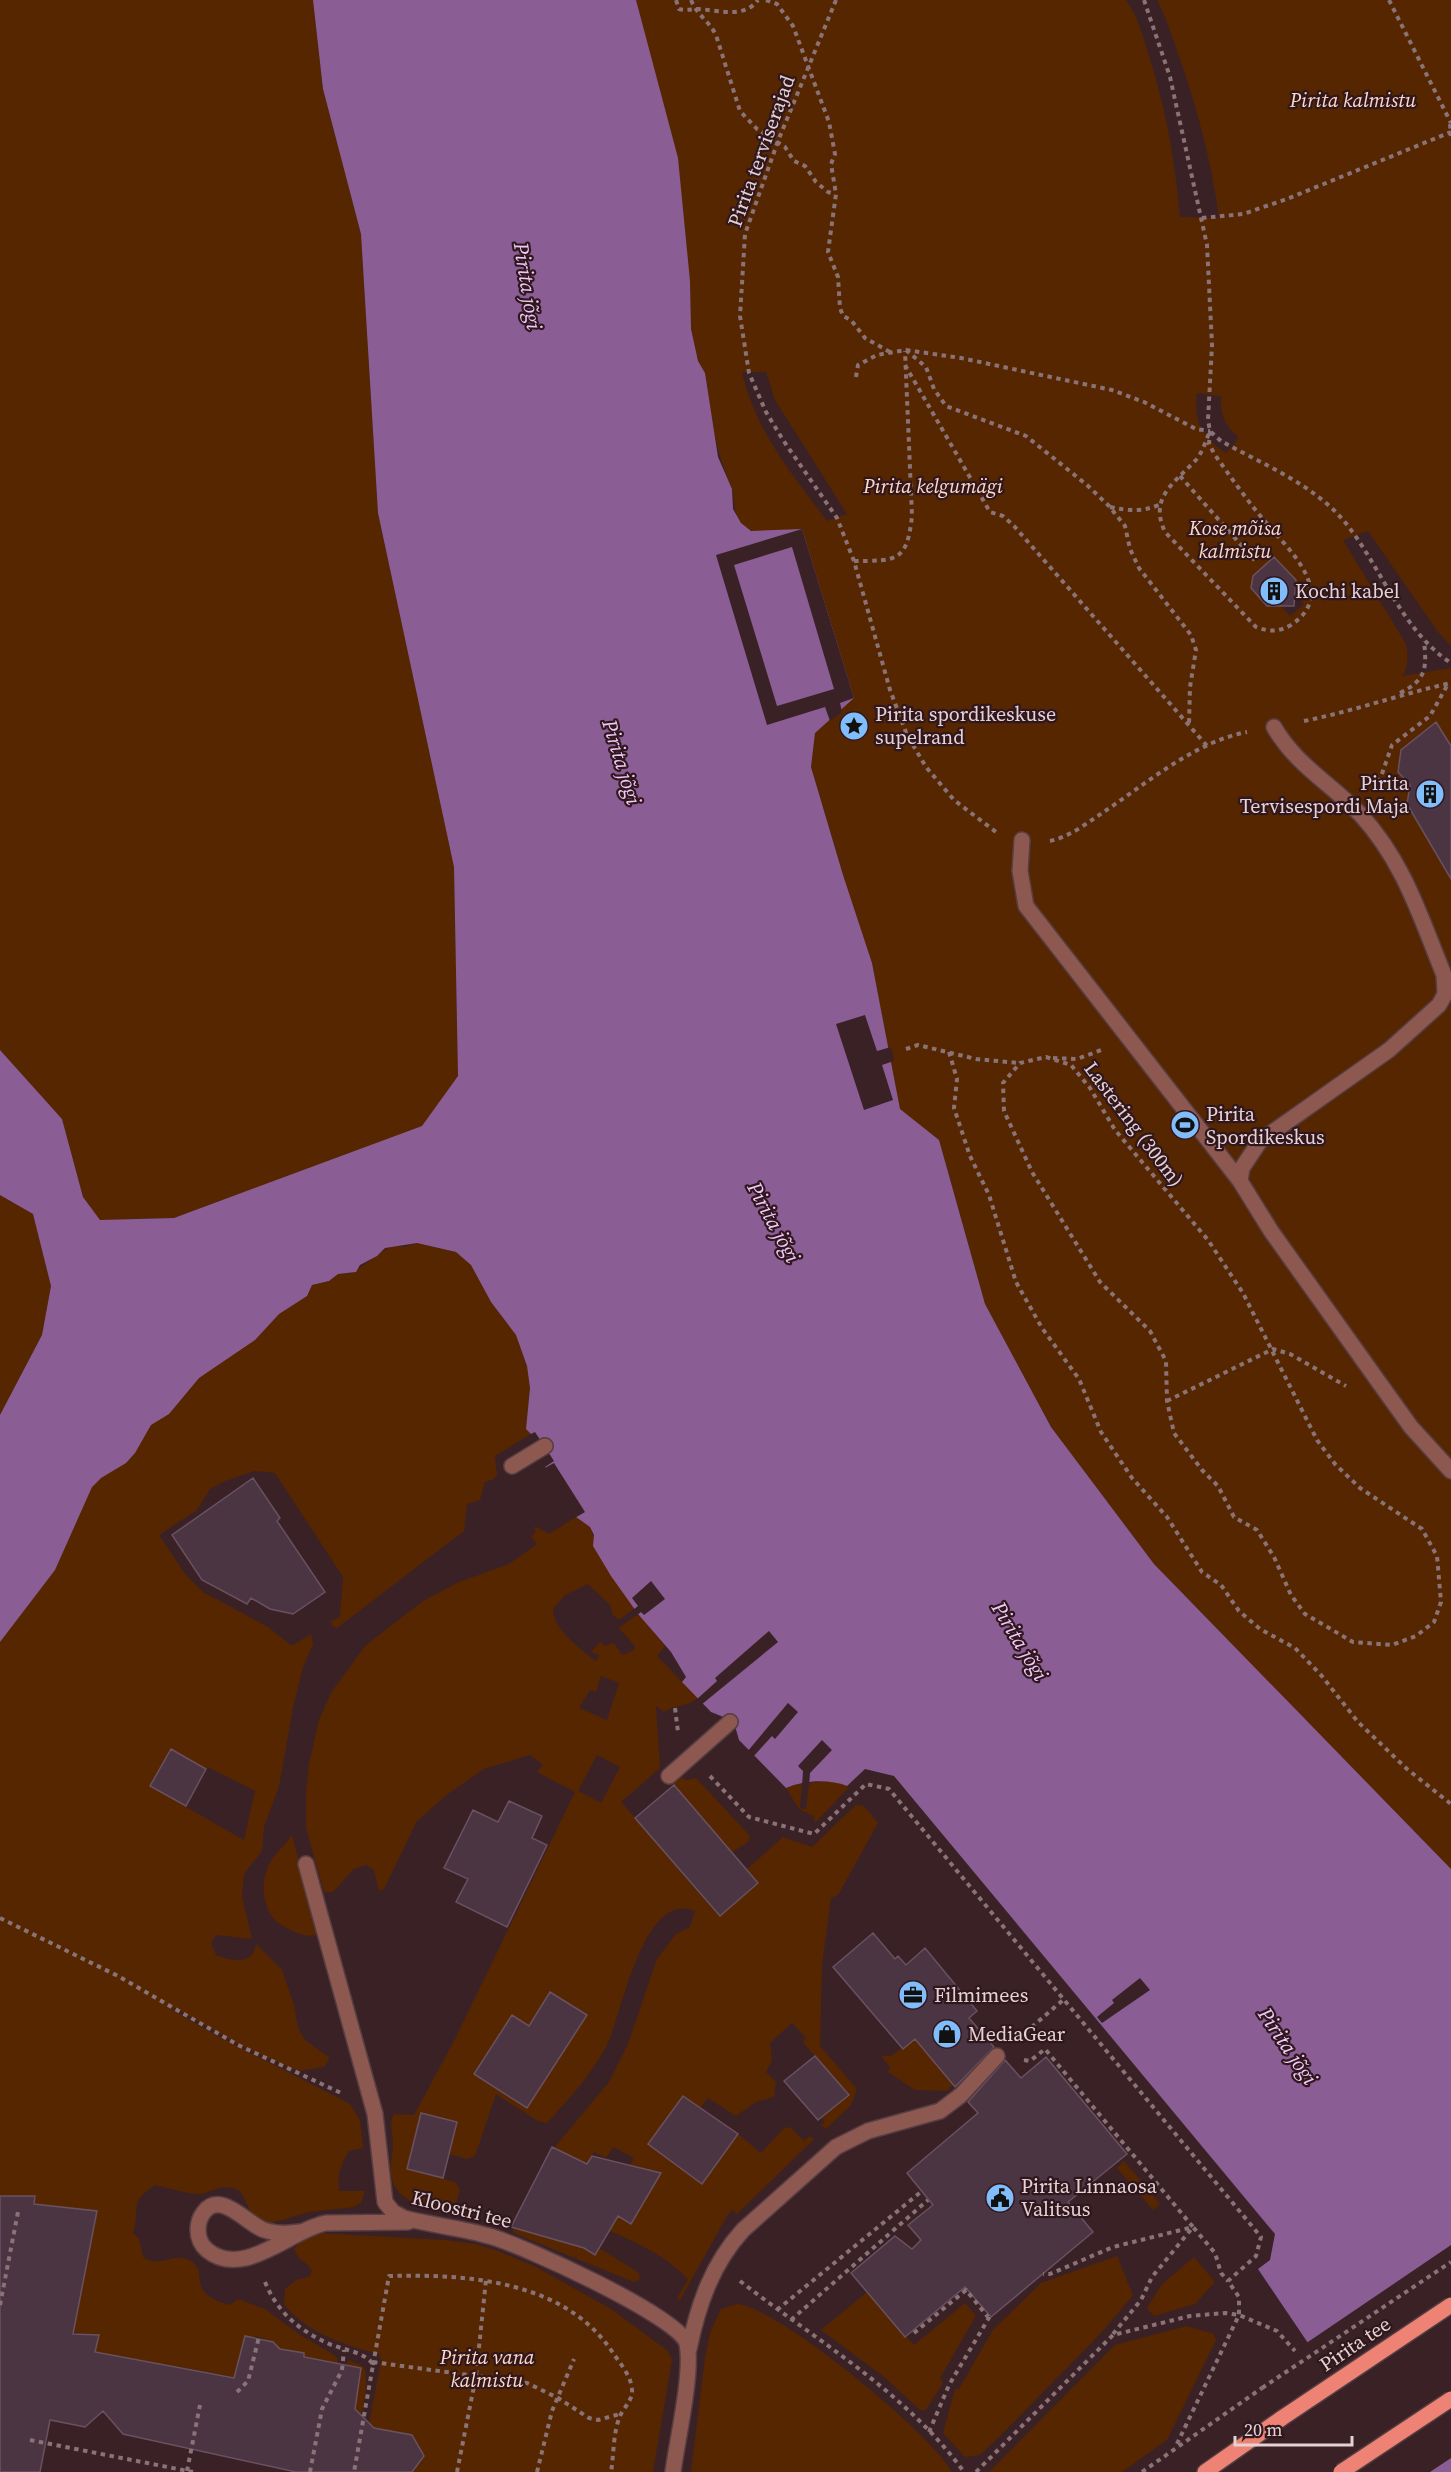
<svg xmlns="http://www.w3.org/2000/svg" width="1451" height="2472" viewBox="0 0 1451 2472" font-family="'Source Serif 4',serif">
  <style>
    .green { fill: #562601; fill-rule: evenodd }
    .water { fill: #8a5e95 }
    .pier { fill: #3a2126; fill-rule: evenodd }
    .building { fill: #4c3543; stroke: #6a5160; stroke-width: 1.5 }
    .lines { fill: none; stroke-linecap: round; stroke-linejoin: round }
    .minor-casing { stroke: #553d42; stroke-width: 18 }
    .major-casing { stroke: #553d42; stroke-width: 18 }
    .path { stroke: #897377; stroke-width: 4; stroke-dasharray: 4.5 4.5; stroke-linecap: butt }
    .minor { stroke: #8c5850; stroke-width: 15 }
    .major { stroke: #ee8375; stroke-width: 15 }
    .major-bridge-casing { stroke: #553d42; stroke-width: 18; stroke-linecap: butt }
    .path-bridge { stroke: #897377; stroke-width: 4; stroke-dasharray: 4.5 4.5; stroke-linecap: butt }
    .major-bridge { stroke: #ee8375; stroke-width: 15 }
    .labels { text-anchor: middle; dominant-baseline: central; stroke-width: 4.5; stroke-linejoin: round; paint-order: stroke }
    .park-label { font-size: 20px; font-style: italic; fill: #ffd9c4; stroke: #30171d }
    .street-label { font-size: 20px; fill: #e4d2d5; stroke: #30171d }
    .poi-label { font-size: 20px; fill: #e4d2d5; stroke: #30171d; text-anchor: start }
    .water-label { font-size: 21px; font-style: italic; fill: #efc9f9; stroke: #30171d }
  </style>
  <rect width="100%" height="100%" fill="#3a2126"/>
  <path class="green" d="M0 0H313L323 89 361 234 378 513 454 867 458 1076 423 1126 174 1218 100 1220 83 1197 62 1119 0 1050Z
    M636 0H1126C1138 17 1143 37 1149 56 1166 109 1175 161 1180 217L1219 218C1212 165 1199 115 1182 65 1174 43 1168 21 1157 0H1451V646L1438 632 1368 531 1343 540 1406 644C1408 656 1409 666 1402 676L1451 668V1869L1154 1564 1051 1427 985 1304 939 1140 900 1110 872 963 843 875 811 767 815 733 798 530C784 530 764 535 751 531 730 523 737 501 731 486 714 447 711 415 705 373L698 361 691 329 690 281 654 76ZM742 372H766L775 400 847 514 827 521C792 474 755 430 742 372ZM1197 393 1221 396C1220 416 1225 425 1239 438L1226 453C1203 437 1193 422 1197 393ZM1295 593 1304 604 1290 616 1281 606Z
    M0 1195 33 1214 51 1286 42 1335 0 1415Z
    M417 1243 456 1252 471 1265 491 1302 516 1335 527 1366 530 1388 526 1429 531 1434 495 1456 497 1475 494 1479 485 1482 480 1500 467 1504 464 1531 337 1628 333 1627 331 1621 340 1617 343 1577 275 1473 254 1471 223 1482 210 1489 197 1510 159 1535 185 1574 203 1592 268 1627 292 1646 311 1634 313 1644 303 1667 293 1708 279 1786 264 1827 262 1851 244 1874 242 1896 252 1939 216 1935 211 1943 216 1955C231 1961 253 1966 256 1944L282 1970 294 2005 298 2028 305 2040 330 2058 324 2067 298 2071 238 2044 175 2008H169L212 2033 350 2104 360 2120 363 2148 349 2151C341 2163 337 2177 339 2191H365L361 2203 354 2207 309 2212 268 2224C244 2217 248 2193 236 2189 224 2184 216 2189 205 2193 196 2197 166 2187 155 2185 128 2203 141 2207 133 2233L139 2238 143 2257C161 2269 173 2252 189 2260 211 2271 183 2293 230 2305L238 2299 265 2309 300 2335 331 2353 337 2358 339 2365 264 2371 272 2341H266L256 2362 264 2338 255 2336 252 2345 251 2337 244 2338 234 2377 174 2366 172 2373 141 2361 95 2352 99 2335 73 2332 97 2211 33 2205 35 2196H0V1620L67 1514 171 1396 312 1285 329 1281 338 1274 352 1273 392 1245 404 1247ZM208 1767 255 1791 244 1840 186 1807Z
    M576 1517 590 1527 603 1562 635 1608 619 1620 612 1614 611 1606 588 1584 565 1595 553 1609C553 1629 580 1649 596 1661L599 1655 591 1652 600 1642 605 1646 614 1643 622 1655 634 1650 635 1646 619 1628 638 1614 665 1646 657 1656 698 1698C688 1707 676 1704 664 1712L656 1706 660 1768 621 1802 647 1831 685 1799 670 1781 677 1776 687 1780 696 1778 750 1836 748 1842 731 1853 716 1837 679 1870 719 1916 757 1883 746 1870 783 1837 812 1847 856 1805 864 1806 878 1823 838 1895 831 1898 822 1965 820 2046 857 2089 851 2105 826 2129 821 2125 825 2122 822 2118 848 2095 803 2042 806 2038 792 2023 770 2043 772 2060 766 2072 776 2082 774 2097 756 2102 736 2116 708 2098 700 2108 683 2096 648 2144 702 2184 738 2134 761 2153 785 2127 791 2128 804 2141 810 2136 814 2139 737 2214 732 2210 727 2216 680 2300 677 2298 688 2280C669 2257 637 2243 610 2231L618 2216 631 2223 653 2187 627 2171 634 2158 613 2147 606 2158 594 2152 587 2165 554 2148 609 2082 628 2044 657 1959 676 1934 690 1927 695 1911C642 1889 622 2017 606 2047 590 2076 569 2099 547 2123L538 2121 496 2094 475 2156 467 2159 449 2154 457 2122 421 2114 407 2169 455 2182 460 2190 455 2207 475 2214 469 2219C446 2213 398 2207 392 2179 389 2168 392 2157 393 2146 394 2136 388 2123 394 2114L414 2115 455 2039 575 1792 537 1772 543 1765 530 1755 484 1769 449 1793 417 1821 384 1889 379 1891 374 1870 366 1865 354 1869 333 1892H324L306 1828V1792L309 1764 319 1720 332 1691 366 1645 423 1601 459 1582 509 1564 537 1544 531 1536 535 1533V1526L549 1534ZM601 1676 619 1683 607 1720 579 1708 590 1690 596 1692ZM597 1755 620 1767 601 1803 578 1791Z
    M832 1780 849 1787 816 1822H814L815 1817 799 1809 786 1788 802 1783 800 1808 806 1809 809 1783Z
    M292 1835 318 1930 316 1935C305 1938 295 1932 285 1927 262 1917 258 1881 271 1861 277 1851 286 1845 292 1835Z
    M915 2039 943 2072 986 2049 947 2091 915 2090 888 2072 890 2067 881 2056H891Z
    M1124 2161 1160 2204 1153 2210 1117 2168Z
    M513 2228 556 2240 562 2235 595 2255 599 2248 639 2273 640 2279 634 2282 521 2236 514 2233Z
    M317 2233 445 2240 475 2244 498 2251 536 2267 611 2309 668 2351 672 2359 653 2472H398L416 2466 360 2472 381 2361 379 2354C347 2346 305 2332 284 2304L285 2289 296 2280 309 2277 312 2271C308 2262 298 2261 294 2249L305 2237Z
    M1117 2256 1133 2295 1102 2332 1000 2436 980 2455 965 2457 943 2433 955 2389H959L993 2330 1041 2283Z
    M1194 2257 1215 2282 1195 2304 1154 2316 1147 2308 1162 2284Z
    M867 2292 914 2345 965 2303 976 2316 940 2378 943 2383 925 2411 919 2409 883 2376 821 2330Z
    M737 2304C778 2307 932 2434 952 2472H691L705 2358 710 2333 721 2309Z
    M1187 2326 1214 2334 1216 2340 1167 2440 1122 2472H989L1115 2345Z
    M349 2360 364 2367C373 2392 351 2447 343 2472L361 2368 346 2366Z"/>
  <path class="water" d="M313 0H636L678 158 690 281 691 329 698 361 705 373 718 457 732 489 733 509 741 523 751 531 802 529 854 698 815 733 811 767 843 875 872 963 900 1109 939 1140 985 1304 1051 1427 1154 1564 1451 1869V2472H1395L1258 2269 1270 2260 1275 2234 894 1776 865 1769 847 1786C829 1779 805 1780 786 1788L739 1740 735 1726 726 1718 711 1712 682 1682 686 1677 671 1652 638 1614 611 1576 593 1546 594 1535 590 1527 576 1517 545 1467 554 1461 535 1432 531 1434 526 1429 530 1388 527 1366 516 1335 491 1302 471 1265 456 1252 417 1243 385 1248 377 1256 360 1265 356 1272 338 1274 329 1281 312 1285 307 1296 279 1314 255 1340 199 1378 169 1414 151 1425 135 1453 126 1463 101 1478 92 1487 55 1570 0 1642V1415L42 1335 51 1286 33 1214 0 1195V1050L62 1119 83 1197 100 1220 174 1218 422 1126 458 1076 454 867 378 513 361 234 323 89Z"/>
  <path class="pier" d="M802 529 854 698 840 703 842 712 830 721 825 707 767 725 716 555ZM792 547 834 689 777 706 734 565Z
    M865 1015 877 1051 891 1047 894 1061 882 1065 893 1100 864 1110 836 1024Z
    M554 1463 585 1512 573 1519 543 1469Z
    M651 1581 665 1599 644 1615 641 1612 636 1616 633 1610 638 1606 632 1598Z
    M769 1631 778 1642 701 1705 696 1700 717 1681 715 1678Z
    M788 1703 798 1712 775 1739 772 1736 753 1757 747 1752Z
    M822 1740 832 1750 810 1773 809 1786H802L803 1771 798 1766Z
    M1140 1978 1150 1990 1102 2023 1097 2017 1114 2003 1112 2000Z
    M1451 2245V2458L1430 2472H1392L1305 2344Z"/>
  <path class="building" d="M1274 557 1296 580 1294 606H1267L1251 588 1253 576Z
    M1436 722 1451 746V879L1407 804 1410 785 1398 772 1401 750Z
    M253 1478 280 1518 277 1521 325 1592 293 1614 270 1609 251 1598 247 1604 202 1580 172 1535Z
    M171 1749 206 1769 186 1806 150 1786Z
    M674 1785 758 1883 720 1916 635 1818Z
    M509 1801 542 1816 532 1838 547 1845 507 1927 456 1902 468 1879 444 1868 473 1810 498 1822Z
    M873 1933 895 1959 898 1956 906 1965 925 1948 977 2011 969 2018 994 2047 955 2087 915 2039 903 2049 833 1967Z
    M550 1992 587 2015 527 2108 474 2074 512 2015 529 2026Z
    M815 2056 849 2095 818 2120 784 2081Z
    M1046 2057 1127 2154 1068 2202 1093 2232 991 2317 965 2287 905 2337 851 2273 895 2236 912 2249 921 2240 908 2225 933 2205 907 2173 978 2113 968 2102 1005 2060 1021 2078Z
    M683 2096 738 2134 702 2184 648 2144Z
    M421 2113 457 2122 443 2178 407 2169Z
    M552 2147 587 2164 592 2156 661 2173 631 2224 618 2216 595 2255 584 2248 511 2227Z
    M0 2196H35L34 2204 97 2211 73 2334 99 2335 95 2352 234 2378 245 2336 273 2342 280 2349 304 2353V2357L361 2368 355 2409 374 2428 412 2435 424 2456 412 2472H296L123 2434 103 2411 85 2427 50 2420 40 2472H0Z"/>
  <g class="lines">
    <g class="minor-casing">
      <path id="minor" d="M1022 840 1020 871 1026 906 1240 1181 1271 1231 1378 1381 1411 1427 1451 1471
        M1240 1181 1242 1168 1260 1141 1389 1050 1439 1005 1445 994 1444 975C1420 916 1404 862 1360 814 1331 784 1295 764 1274 727
        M512 1466 545 1446
        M669 1776 730 1722
        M306 1864 375 2114 385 2202 393 2212 404 2218C432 2225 461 2228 489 2236 520 2244 682 2318 687 2344 693 2372 677 2441 673 2472
        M300 2232C287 2234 276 2234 264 2230 247 2224 221 2190 204 2212 200 2217 198 2224 198 2230 198 2237 201 2245 207 2250 243 2280 290 2230 326 2223L408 2222
        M689 2349C698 2305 712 2264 743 2230L836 2147 868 2131 940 2111 961 2095 997 2056"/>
    </g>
    <g class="major-casing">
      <path id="major" d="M1205 2472 1282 2418"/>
    </g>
    <path class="path" d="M676 0 679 9C686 11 691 9 698 9 718 10 744 19 758 0
      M691 0C697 15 709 21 716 35L740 111 757 129 785 147 794 161 805 166 816 182 828 192 835 194
      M766 0 777 4 793 26 829 122 835 154 831 164 836 194 828 252 838 277 840 308 843 316 851 320 865 338 890 352
      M836 0 778 141 745 234 740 316 749 373 766 412 783 440 837 518 854 561 890 690 907 735 926 767 954 800 996 832
      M1144 0 1170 77 1207 245 1212 345 1208 420 1210 431 1221 441C1262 464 1313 484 1344 521 1381 566 1401 630 1451 663
      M1389 0 1451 123
      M1450 124 1451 136
      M1202 218 1243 214 1287 199 1451 132
      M906 350 926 367 934 389 946 406 1026 436 1087 485 1109 506 1125 526 1130 549 1139 568 1191 635 1196 650 1190 687 1189 725
      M905 365 990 512 1003 516 1014 526 1208 747
      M856 377 858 365 877 355 906 350 961 358 1112 390 1144 402 1196 429 1210 431
      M1210 431 1209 444 1215 455C1232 479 1249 503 1268 525 1290 551 1338 594 1291 625 1279 632 1269 632 1256 627L1165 532C1149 498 1173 484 1195 461 1202 454 1206 440 1210 431Z
      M1180 476 1257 563
      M1110 507C1129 511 1141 512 1159 505
      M854 561C898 561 907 561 912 516L905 351
      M1400 693C1426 680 1427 669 1424 641
      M1304 721C1354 711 1401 694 1451 683
      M1376 791 1392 745 1430 716 1448 684
      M1050 841C1069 837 1086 824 1102 813 1146 784 1194 742 1247 732
      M906 1049 918 1045 976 1059 1019 1063
      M949 1052 957 1079 954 1108 970 1156 989 1195 1016 1282 1042 1328 1079 1379 1101 1432 1132 1478 1167 1517 1202 1572 1221 1585 1239 1611 1260 1629 1295 1648 1321 1675 1358 1722 1407 1769 1451 1804
      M1046 1057 1071 1065 1090 1088 1115 1130 1208 1240 1243 1293 1317 1440 1335 1464 1360 1488 1422 1529 1437 1556 1441 1602 1434 1622 1416 1636 1392 1645 1353 1642 1305 1614 1291 1595 1274 1557 1257 1530 1234 1517 1218 1486 1202 1470 1174 1433 1167 1401 1166 1361 1150 1331 1100 1282 1032 1172 1004 1111 1003 1083 1020 1063Z
      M1053 1058 1077 1059 1104 1049
      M1167 1401 1273 1349 1290 1354 1346 1386
      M675 1708 678 1732
      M710 1776 749 1817 814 1834 866 1784 889 1789 1261 2237 1256 2256 1228 2281 1239 2297V2315L1175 2448
      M0 1918 118 1976 238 2045 341 2093
      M1018 2039 1063 2000
      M1024 2060 1030 2061 1045 2049 1193 2227 1113 2247 1050 2274H1043
      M740 2281C817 2341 906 2392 964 2472
      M265 2282C277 2311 297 2329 327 2343 339 2349 367 2352 373 2365L354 2472
      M0 2305 18 2212
      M777 2310 922 2191
      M791 2320 928 2200
      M914 2333 966 2290 988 2317
      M1113 2334 1141 2300 1152 2277 1193 2227 1215 2253 1221 2273 1228 2281
      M373 2362 527 2383 558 2398 589 2418 598 2420 620 2414
      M373 2365 389 2276C467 2274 565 2280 613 2353 620 2363 631 2376 632 2389 633 2399 626 2405 621 2414 613 2430 614 2454 611 2472
      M237 2392 248 2381 259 2337
      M929 2432 949 2385 990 2316
      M30 2440 193 2472
      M187 2471 200 2405
      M310 2472 322 2409 342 2370 344 2350
      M457 2472 476 2376 486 2280
      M537 2472 552 2411 574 2359
      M976 2472 1113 2335 1190 2316 1225 2313 1239 2315 1277 2331 1295 2351
      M1142 2472 1262 2388"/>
    <use href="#minor" class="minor"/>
    <use href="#major" class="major"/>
    <g class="major-bridge-casing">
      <path id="major-bridge" d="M1282 2418 1451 2305
        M1341 2472 1451 2399"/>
    </g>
    <path class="path-bridge" d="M1262 2388 1451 2262"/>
    <use href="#major-bridge" class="major-bridge"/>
  </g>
  <defs>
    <g id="building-disc" transform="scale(1.5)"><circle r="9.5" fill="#80bdfa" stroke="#30171d"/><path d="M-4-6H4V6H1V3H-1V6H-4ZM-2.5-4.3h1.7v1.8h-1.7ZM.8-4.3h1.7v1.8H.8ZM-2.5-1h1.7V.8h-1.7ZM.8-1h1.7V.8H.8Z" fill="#111"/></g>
    <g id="sight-disc" transform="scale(1.5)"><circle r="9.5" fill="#80bdfa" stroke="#30171d"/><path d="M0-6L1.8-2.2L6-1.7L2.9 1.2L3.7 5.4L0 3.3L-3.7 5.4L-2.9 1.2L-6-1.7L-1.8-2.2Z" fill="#111"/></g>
    <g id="stadium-disc" transform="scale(1.5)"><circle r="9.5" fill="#80bdfa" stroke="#30171d"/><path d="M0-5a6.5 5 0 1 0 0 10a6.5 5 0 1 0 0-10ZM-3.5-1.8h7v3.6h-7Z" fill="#111"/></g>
    <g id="office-disc" transform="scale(1.5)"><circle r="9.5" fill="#80bdfa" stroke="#30171d"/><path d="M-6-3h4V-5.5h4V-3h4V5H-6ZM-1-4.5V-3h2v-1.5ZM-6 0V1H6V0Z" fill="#111"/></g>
    <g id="shop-disc" transform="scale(1.5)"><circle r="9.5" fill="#80bdfa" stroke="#30171d"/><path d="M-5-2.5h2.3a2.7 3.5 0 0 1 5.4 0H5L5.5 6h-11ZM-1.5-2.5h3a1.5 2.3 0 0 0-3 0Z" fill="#111"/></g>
    <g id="civic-disc" transform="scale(1.5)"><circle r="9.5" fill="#80bdfa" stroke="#30171d"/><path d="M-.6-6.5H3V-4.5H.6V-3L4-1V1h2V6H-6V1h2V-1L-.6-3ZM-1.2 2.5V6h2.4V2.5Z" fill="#111"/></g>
  </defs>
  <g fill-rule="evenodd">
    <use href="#building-disc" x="1274" y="591"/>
    <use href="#sight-disc" x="854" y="726"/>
    <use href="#building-disc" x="1430" y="794"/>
    <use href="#stadium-disc" x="1185" y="1125"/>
    <use href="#office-disc" x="913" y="1995"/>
    <use href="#shop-disc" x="947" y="2034"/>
    <use href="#civic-disc" x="1000" y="2198"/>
  </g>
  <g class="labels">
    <g class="park-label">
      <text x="1353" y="100">Pirita kalmistu</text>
      <text x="933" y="486">Pirita kelgumägi</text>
      <text x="1235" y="528">Kose mõisa<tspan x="1235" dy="23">kalmistu</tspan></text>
      <text x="487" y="2357">Pirita vana<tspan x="487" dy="23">kalmistu</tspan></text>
    </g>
    <g class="street-label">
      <text transform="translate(761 151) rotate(-70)">Pirita terviserajad</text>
      <text transform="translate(1134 1124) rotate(53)">Lastering (300m)</text>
      <text transform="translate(462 2209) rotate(14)">Kloostri tee</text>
      <text transform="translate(1355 2344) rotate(-34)">Pirita tee</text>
    </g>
    <g class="poi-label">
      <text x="1295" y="591">Kochi kabel</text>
      <text x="875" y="714">Pirita spordikeskuse<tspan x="875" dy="23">supelrand</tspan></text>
      <text x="1409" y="783" text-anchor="end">Pirita<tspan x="1409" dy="23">Tervisespordi Maja</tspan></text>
      <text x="1206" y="1114">Pirita<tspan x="1206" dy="23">Spordikeskus</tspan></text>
      <text x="934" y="1995">Filmimees</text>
      <text x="968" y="2034">MediaGear</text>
      <text x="1021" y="2186">Pirita Linnaosa<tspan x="1021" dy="23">Valitsus</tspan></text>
    </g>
    <g class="water-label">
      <text transform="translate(528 286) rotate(81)">Pirita jõgi</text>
      <text transform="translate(622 762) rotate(73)">Pirita jõgi</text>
      <text transform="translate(774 1222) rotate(62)">Pirita jõgi</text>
      <text transform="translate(1020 1641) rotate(59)">Pirita jõgi</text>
      <text transform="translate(1288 2046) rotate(56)">Pirita jõgi</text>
    </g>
  </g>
  <path d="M1235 2436v9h117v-9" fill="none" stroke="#e4d2d5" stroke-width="3"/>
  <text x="1244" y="2436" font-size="18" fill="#e4d2d5" stroke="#30171d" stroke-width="4.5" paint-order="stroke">20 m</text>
</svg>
